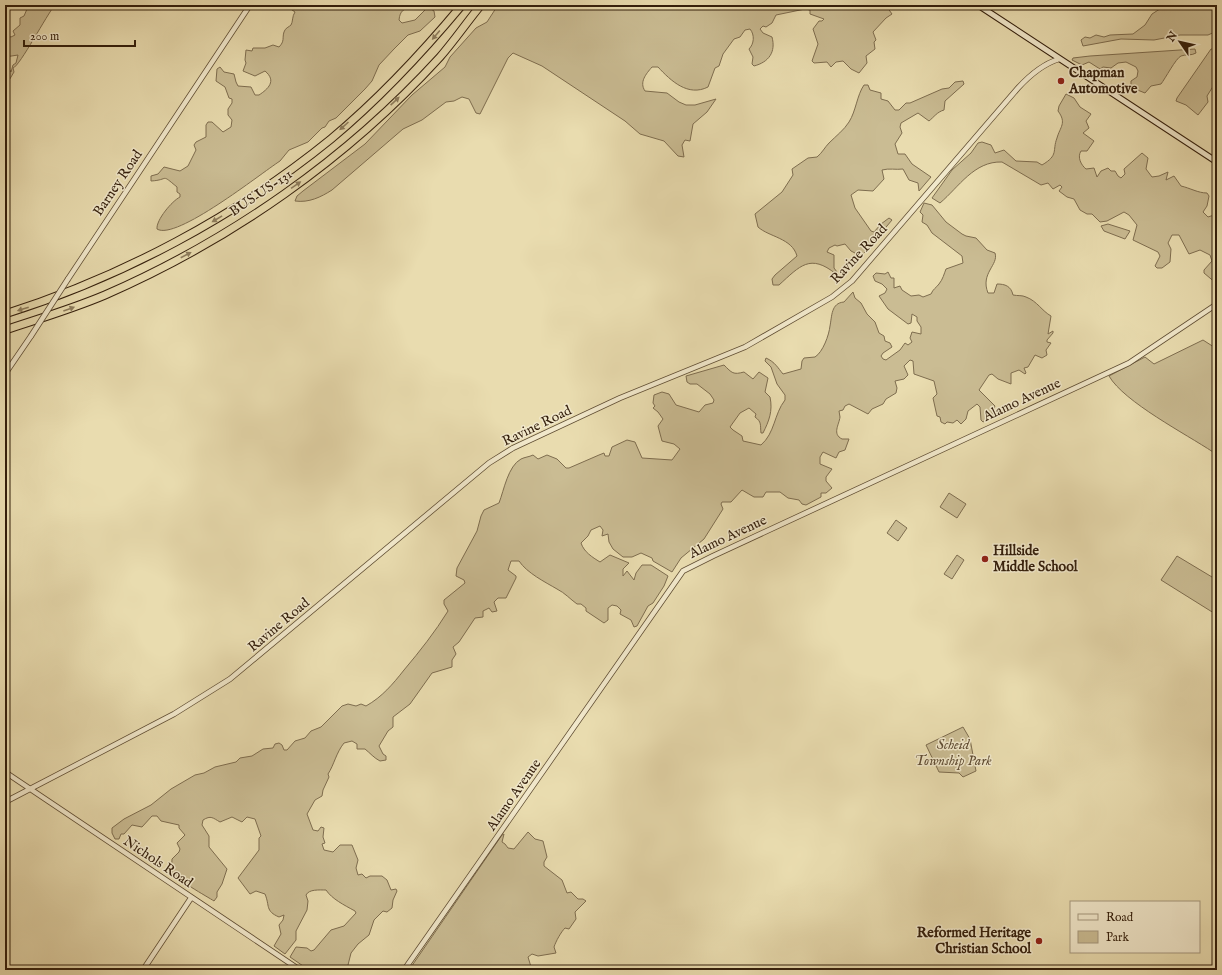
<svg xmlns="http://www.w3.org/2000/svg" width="1222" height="975" viewBox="0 0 1222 975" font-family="'IM FELL English',serif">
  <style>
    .green { fill: #cabc93; stroke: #7e6d4f }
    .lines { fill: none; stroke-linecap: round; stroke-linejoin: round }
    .tertiary-casing { stroke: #604e34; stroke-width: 6 }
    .secondary-casing { stroke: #331e0b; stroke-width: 7 }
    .motorway-casing { stroke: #331e0b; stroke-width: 9 }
    .tertiary { stroke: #f1e8cb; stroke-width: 4.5 }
    .secondary { stroke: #f1e8cb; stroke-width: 5 }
    .motorway { stroke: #e9dcaf; stroke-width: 7 }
    .tertiary-bridge-casing { stroke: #604e34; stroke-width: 6; stroke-linecap: butt }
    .tertiary-bridge { stroke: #f1e8cb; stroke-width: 4.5 }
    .oneway { fill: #8e7d5d }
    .poi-dot { fill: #8f2418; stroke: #f1e8cb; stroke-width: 1.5 }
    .labels { text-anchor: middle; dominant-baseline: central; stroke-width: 3; stroke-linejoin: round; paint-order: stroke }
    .poi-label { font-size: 14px; font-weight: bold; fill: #331e0b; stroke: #f1e8cb; text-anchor: start }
    .street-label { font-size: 14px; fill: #331e0b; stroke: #f1e8cb }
    .park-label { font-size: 14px; font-style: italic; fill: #604d34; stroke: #f1e8cb }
  </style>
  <rect width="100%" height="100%" fill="#e9dcaf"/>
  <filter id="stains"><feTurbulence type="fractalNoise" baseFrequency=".005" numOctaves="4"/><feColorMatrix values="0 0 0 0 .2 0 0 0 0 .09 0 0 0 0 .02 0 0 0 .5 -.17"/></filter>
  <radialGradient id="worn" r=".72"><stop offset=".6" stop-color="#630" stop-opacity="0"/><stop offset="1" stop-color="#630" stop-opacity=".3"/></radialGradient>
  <path class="green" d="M31 5H55C47 14 20 66 13 68L14 72 8 82 5 79V70L8 67 11 72 13 65 16 63 18 55 5 57V40L8 36 11 37 15 35 13 31 20 25V18L24 16 27 9Z
    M285 5H411C404 10 400 10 399 20L402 23 415 20 428 7 434 11 435 17 420 31 408 35 394 49 379 65 372 81 365 89 336 118 329 121 325 127 322 128 308 142 289 150 280 161C260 174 176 241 157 229 156 220 172 201 180 197V194L177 192V187C160 173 170 180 151 181V176L158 174 164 167 180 171 188 166 196 150 194 145 196 142 206 137V125L208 122H212L223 132 231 127 232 120 228 115V109L232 103V99L229 98 225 87 216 81 217 69 220 67 224 72 234 74 236 82 238 86 251 87 255 95H259C268 89 277 81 265 71L255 76 243 71 246 63 245 60 246 50 252 51 253 48H265L273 45 279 47C285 41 282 38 284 32 285 28 289 27 291 25 293 22 292 16 295 12Z
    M498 5H877L882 8 887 7 892 14 886 18 873 32 876 40 874 42 875 49 866 56 867 63 859 73 851 69 843 61 836 62 831 67 827 62 814 63 812 61 818 44 813 29 819 21H822L824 19 810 14V10L805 9 776 15 772 23 766 27 763 26 760 29 763 33 772 37C776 52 769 62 754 66L752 64 753 57 749 49C754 44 755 35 750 29L745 30 740 37 734 39 723 54 719 66 715 68 708 87C688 97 671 81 658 67H652C646 74 639 82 645 91L667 93 679 102 686 105H695L716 99 707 112 693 124 690 141 685 140 682 145 684 157 678 156 664 141 640 134 625 121 542 66 513 53 508 58 480 114 476 113 469 99 462 97 454 101 446 102 422 120 403 129 332 190C321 197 309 203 295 201L297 196 303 191 365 144 412 95 445 67 450 57 476 28 487 22Z
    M1166 5H1217V31L1208 35H1180L1154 40 1121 39 1083 46 1081 40 1085 37 1090 38 1096 35 1104 37 1110 35 1133 34 1145 25 1152 14Z
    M1195 49 1196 53C1191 56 1186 54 1181 56 1176 58 1165 79 1161 84L1151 86 1145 93 1135 89 1131 84V81L1137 77 1138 71 1136 67 1126 62 1118 63 1111 68 1103 67 1100 69 1089 62 1082 65 1072 60 1073 58 1090 56Z
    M1211 49H1217V80L1207 96 1208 102 1198 115 1186 105 1176 101 1177 98Z
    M963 81 964 84 945 101 944 110C937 112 934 117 929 121L918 113 901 123 900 127 902 133 895 144 898 154H905L912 164 931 177 919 191 918 183 909 180 903 169C896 170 889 168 882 170L884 179 873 191 858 190 851 195 855 208 871 231 874 232 881 224 889 218 892 220 866 251 861 256 851 251 845 244 837 246 835 245 829 248 827 252 834 255V268L837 272 836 274C810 253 800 266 779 285H773L772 279 775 275 797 256C792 238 769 237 758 227L755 214 782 192 793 175 792 169 808 158 817 157C822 153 825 147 829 143 836 136 844 130 849 122 856 111 857 95 864 85H868L870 90 881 93V99L888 101 895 110H899L906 103H910L942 89 949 88 955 82Z
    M1066 94 1074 98 1080 107 1091 114 1086 121 1089 128 1083 133 1094 141 1087 151H1081C1077 157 1081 165 1086 169L1094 168 1097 177 1101 171 1108 168 1111 171H1115L1118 176 1121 178 1125 174 1124 169 1142 153 1148 158 1146 169 1152 177 1159 176 1168 172 1166 180 1174 176 1181 186C1190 188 1198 193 1207 193L1209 196 1207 206 1203 212 1208 217 1217 214V265L1215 269 1217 284 1204 273V270L1212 261 1210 255 1200 250 1189 254 1179 235H1172L1168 243 1171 249 1170 262 1162 268H1157L1155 266 1160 256 1158 252 1133 240 1137 225 1129 215 1124 212 1107 221 1100 222 1092 214H1087L1080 210 1074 199 1067 197 1059 191 1062 187 1060 185 1053 189 1048 183 1041 185 1002 162C974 161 959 187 940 203L932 198 952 170 971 153 978 143 982 142 991 145 995 153 1004 150 1016 161 1037 162 1042 165C1059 155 1052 151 1057 138 1060 127 1067 123 1058 111L1059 106Z
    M924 203 932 205 946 222 962 234 966 236 976 238 987 250 995 253C999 265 980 273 988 293H994L997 284C1005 284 1011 286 1013 295 1018 296 1022 295 1026 297 1037 301 1042 311 1051 316L1048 334 1053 331V333L1047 340V342L1051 343 1046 350 1047 355 1042 358 1035 355 1028 367 1024 368 1026 373 1025 374 1019 370 1011 373V384L998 379 992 374 989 375 979 390 995 406 992 412 993 414H997L996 415 983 422 981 420 980 407 977 404 968 411 966 419 961 424 957 420 953 423 947 422 945 424 941 422 940 417 937 416 933 398 937 394 934 381 914 374 913 361 910 360 904 366 908 375 904 379 895 381 897 388 896 393 886 399 883 404 872 409 868 414 849 404 845 406 843 410 839 411C839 413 840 415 840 417 839 425 832 434 842 439H849L845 450 839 452 836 458 823 452 820 457V464L832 469 826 477V481L832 488 826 493H821V497L806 505 802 504 799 500 788 498 780 492H766L763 497H754L742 490 731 502H722L721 504 723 509 704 539 681 558 672 572 653 561 652 558 641 553 632 557H623L613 549 609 542 608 534 602 536 603 530 600 526 591 530 588 536 581 543C584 552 592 557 600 562L610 555 629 563 623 569V576L627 571 634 580 636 573 642 565H651L668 576 664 586 653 603 648 606 637 626 634 627 631 620 620 614 621 610 617 606 612 605 608 608V620L604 623 586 611V608L581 604H577C570 599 565 593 557 589 545 582 527 573 519 561H511L508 570 516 576V578L506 598H498L494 602 497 611 492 612 489 608 483 611V617L475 618 459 642 453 647 456 654 452 660V667L432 673 410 704 393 717V727L388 731 379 746 383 754 386 756V760L380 761C374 758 370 753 365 749H357V744L352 741 344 743C336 753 334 765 328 774L329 777 323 790 322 796 315 800 307 814 313 830 318 831 321 827 324 828 323 837 325 843 322 844 324 850 333 852 340 845H352L358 860 356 868 358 875 362 874 366 878 370 876H382L387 880 391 890 396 889 397 891 393 900 392 908 387 912 383 911 374 920 369 935 358 944 351 953 347 969 309 970 290 957 296 947 307 948 311 951 314 950 331 930 344 926 356 913 355 911C344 905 332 899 326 890 319 890 309 889 306 895L308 901 307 910 296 931V940L285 954 274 946 281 934 279 925 283 920 284 915 279 917C265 911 270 906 265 894L256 891 250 894 238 878 259 850V838L261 836 255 819 247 817 242 822 232 817 220 822C213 818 211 815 203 820L202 825 209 836V847L227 869 222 884 217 892V897L214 901C208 897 173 878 172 871 171 868 172 863 172 859L179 852 180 849 177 843 185 835 179 828V825L161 821 157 816H152L142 827 132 825 124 834H121L119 839H115L112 833V828L124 819 151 805 171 789 195 775 204 773 215 767 236 762 240 758 252 756 263 749 273 748 275 744 279 743 282 745 284 750H287L295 741 305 738 311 731 321 727 342 706 348 704 356 706 361 704 366 706C382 697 393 684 404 670 420 651 435 632 448 611L444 604V600L465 583 464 580 456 576 457 568 477 531 481 516 484 510 499 503C504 490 508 466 521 459 525 457 529 457 533 455L538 459 547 455 557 459 566 468H569L599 455 604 453 605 456H609L612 447 627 440 635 442 642 458 672 460 680 449 674 444 662 441 658 426 663 419 658 412 653 408 655 406 653 403 654 395 662 392 669 394 676 405 699 412 705 405 713 403 714 400 710 394 697 384H690L687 382 686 376 724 365C732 373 733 375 744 372L753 379 759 372 768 378 765 392 770 397C773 411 769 421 763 433H761C760 425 762 422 755 417L756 414 749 408 740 413 730 427 733 430 742 436 743 441 761 445C775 433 774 414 785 400V395L777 384 771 367 765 361 766 358C775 362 778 368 783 374L801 369 802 361 804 358 815 357C823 352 829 335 830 326 832 316 831 303 844 302L853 292 855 298 861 303 867 314 875 322 879 333 884 336 885 341 890 343 892 347 883 353 881 356 883 359 886 360 900 350 905 343 908 345 912 342 910 338 912 332 921 334V327L917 321V317L912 314 911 323 908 324 888 309 879 296 885 293 887 289 882 284 875 281 873 276 876 273 885 274 888 272 891 278H894V288L900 286 902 290 911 296 919 295 923 297 931 294C933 289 936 288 939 284 943 279 944 274 946 269L963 263 962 256 932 233 927 225 922 222 923 215 920 212Z
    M1108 224 1130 231 1125 239 1104 231 1101 226Z
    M1203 340 1217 349V446L1213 452C1186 434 1124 402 1109 376L1145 357 1154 364Z
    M949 493 966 504 957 518 940 507Z
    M896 520 907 528 898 541 887 533Z
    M957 555 964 560 952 579 944 574Z
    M1177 556 1217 580V615L1161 580Z
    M963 727 970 739 976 771 963 777 959 773 939 772 926 745Z
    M528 832 535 839 543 841 547 857 544 862V866L562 880 567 893 571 892 578 899H583L586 901 575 912 576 919 569 929 565 928C561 932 556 941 554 947L556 953 538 956 532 954 528 957 532 970H409L502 835 504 834 502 842 505 844 508 848 514 849Z"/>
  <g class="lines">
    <g class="tertiary-casing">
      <path id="tertiary" d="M68 279 250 5
        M5 374 31 336
        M5 772 300 970
        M5 802 174 714 230 679 489 463 513 448 620 398 745 347 832 297 852 281 1018 88C1029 76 1043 64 1059 59
        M143 970 191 898
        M404 970 683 571 713 556 1129 363 1217 304"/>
    </g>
    <g class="secondary-casing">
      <path id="secondary" d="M978 5 1217 162"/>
    </g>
    <g class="motorway-casing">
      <path id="motorway" d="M5 314C122 277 235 217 331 139 379 99 422 53 462 5
        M5 330C38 319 72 309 105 295 231 240 347 159 440 57 454 41 467 22 481 5"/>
    </g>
    <use href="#tertiary" class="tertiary"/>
    <use href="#secondary" class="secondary"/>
    <use href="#motorway" class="motorway"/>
    <g class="tertiary-bridge-casing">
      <path id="tertiary-bridge" d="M31 336 68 279"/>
    </g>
    <use href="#tertiary-bridge" class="tertiary-bridge"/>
  </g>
  <defs><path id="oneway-solid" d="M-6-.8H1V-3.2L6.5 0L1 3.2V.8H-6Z"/></defs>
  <g class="oneway">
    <use href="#oneway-solid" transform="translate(436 35) rotate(130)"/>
    <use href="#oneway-solid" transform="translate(395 101) rotate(-43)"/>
    <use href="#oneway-solid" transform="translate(344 126) rotate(138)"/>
    <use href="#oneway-solid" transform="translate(296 185) rotate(-35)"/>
    <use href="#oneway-solid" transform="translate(217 219) rotate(149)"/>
    <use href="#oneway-solid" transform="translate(186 255) rotate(-28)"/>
    <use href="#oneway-solid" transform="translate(23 309) rotate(162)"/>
    <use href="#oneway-solid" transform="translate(69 309) rotate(-20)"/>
  </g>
  <g class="poi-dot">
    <circle cx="1061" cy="81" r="4"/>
    <circle cx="985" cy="559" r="4"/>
    <circle cx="1039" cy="941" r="4"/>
  </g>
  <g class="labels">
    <g class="poi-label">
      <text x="1069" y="73">Chapman<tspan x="1069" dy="16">Automotive</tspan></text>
      <text x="993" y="551">Hillside<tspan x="993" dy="16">Middle School</tspan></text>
      <text x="1031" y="933" text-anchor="end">Reformed Heritage<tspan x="1031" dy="16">Christian School</tspan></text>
    </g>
    <g class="street-label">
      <text transform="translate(118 183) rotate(-56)">Barney Road</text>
      <text transform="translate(261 193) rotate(-34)">BUS US-131</text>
      <text transform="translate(859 254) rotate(-47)">Ravine Road</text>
      <text transform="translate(1022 400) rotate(-25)">Alamo Avenue</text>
      <text transform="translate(537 426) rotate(-26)">Ravine Road</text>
      <text transform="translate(728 537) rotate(-25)">Alamo Avenue</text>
      <text transform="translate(279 625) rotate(-40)">Ravine Road</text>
      <text transform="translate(514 795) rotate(-55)">Alamo Avenue</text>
      <text transform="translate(158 862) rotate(34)">Nichols Road</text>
    </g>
    <g class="park-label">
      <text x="953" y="745">Scheid<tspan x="953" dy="16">Township Park</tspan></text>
    </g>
  </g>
  <rect width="1222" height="975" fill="none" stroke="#e9dcaf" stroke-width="20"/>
  <rect x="6" y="6" width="1210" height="963" fill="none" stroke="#331e0b" stroke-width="2"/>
  <rect x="10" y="10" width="1202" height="955" fill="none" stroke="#331e0b"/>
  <rect x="1070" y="901" width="130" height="52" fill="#f1e8cb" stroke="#a5977e"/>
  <rect x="1078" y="914" width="20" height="6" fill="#f1e8cb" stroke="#a5977e"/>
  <text x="1106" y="921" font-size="12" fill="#331e0b">Road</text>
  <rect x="1078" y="931" width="20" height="12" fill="#cabc93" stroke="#a5977e"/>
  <text x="1106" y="941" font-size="12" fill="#331e0b">Park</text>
  <g transform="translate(1180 42) rotate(304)" stroke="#f1e8cb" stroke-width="3" paint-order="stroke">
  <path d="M0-3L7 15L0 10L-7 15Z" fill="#331e0b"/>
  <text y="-6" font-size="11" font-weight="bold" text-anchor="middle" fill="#331e0b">N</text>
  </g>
  <path d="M24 40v6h111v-6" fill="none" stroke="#331e0b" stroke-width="2"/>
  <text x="30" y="40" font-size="12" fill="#331e0b" stroke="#f1e8cb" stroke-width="3" paint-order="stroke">200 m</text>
  <rect width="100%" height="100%" filter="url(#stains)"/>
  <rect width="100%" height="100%" fill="url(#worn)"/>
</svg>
